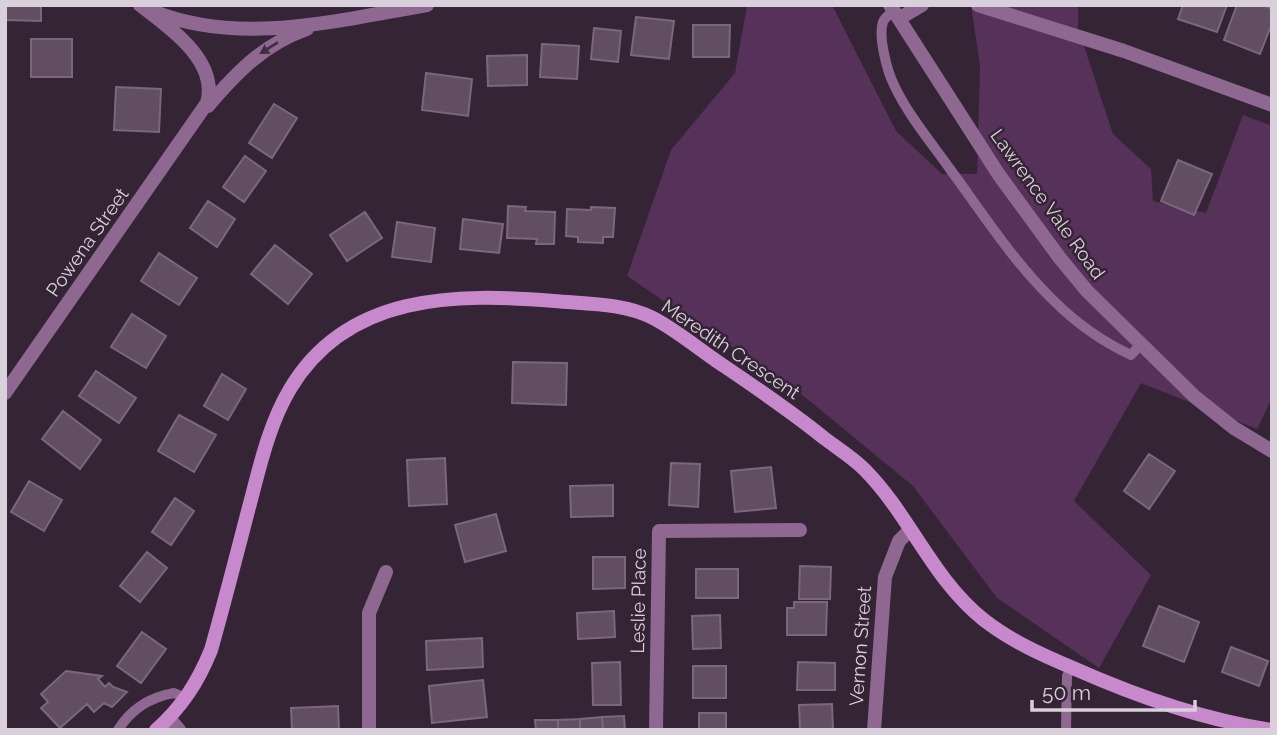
<svg xmlns="http://www.w3.org/2000/svg" width="1277" height="735" viewBox="0 0 1277 735" font-family="Raleway,sans-serif">
  <style>
    .green { fill: #56315a }
    .building { fill: #614e62; stroke: #7a677c; stroke-width: 2 }
    .lines { fill: none; stroke-linecap: round; stroke-linejoin: round }
    .lane { stroke: #8e6891; stroke-width: 10 }
    .street { stroke: #8e6891; stroke-width: 14 }
    .secondary { stroke: #c789cc; stroke-width: 14 }
    .oneway { fill: #422e44 }
    .labels { text-anchor: middle; dominant-baseline: central; stroke-width: 5; stroke-linejoin: round; paint-order: stroke }
    .street-label { font-size: 19px; fill: #dad0db; stroke: #342436 }
  </style>
  <rect width="100%" height="100%" fill="#342436"/>
  <path class="green" d="M747 5H832L896 131 942 174H977L980 66 971 5H1078V28L1113 134 1151 169 1153 201 1206 213 1243 115 1272 126V398L1257 429 1141 383 1074 501 1151 575 1099 668 997 598 913 486 800 393 627 276 671 150 735 73Z"/>
  <path class="building" d="M6 5H41V21L5 20Z
    M1183 5H1227L1217 32 1178 19Z
    M1237 5H1263L1272 9V23L1260 54 1224 40Z
    M636 17 674 21 669 59 631 55Z
    M693 25H730L729 57H693Z
    M594 28 621 31 618 62 591 59Z
    M31 39H72V77H31Z
    M542 44 579 46 577 79 540 77Z
    M527 55V85L488 86 487 56Z
    M426 73 472 79 468 116 422 110Z
    M116 87 161 89 159 132 114 130Z
    M274 104 297 118 272 158 249 143Z
    M245 156 266 171 244 202 223 187Z
    M1178 160 1212 174 1194 215 1161 201Z
    M208 201 235 219 217 247 190 228Z
    M508 206 526 207 525 211 555 212 554 244H536L537 239 507 238Z
    M591 207 615 208 613 237H603V243L578 242V237L566 236 567 209 591 210Z
    M365 212 382 238 347 261 330 235Z
    M463 219 503 224 499 253 460 249Z
    M397 222 435 228 431 262 392 257Z
    M275 245 312 274 288 304 251 274Z
    M159 253 197 278 179 305 141 281Z
    M132 314 166 336 146 368 111 347Z
    M513 362 567 363 566 405 512 403Z
    M96 371 136 398 119 423 79 396Z
    M222 374 246 389 228 420 204 406Z
    M63 411 101 440 80 469 42 439Z
    M179 415 216 435 194 472 158 451Z
    M1149 454 1175 471 1149 509 1124 491Z
    M445 458 447 504 409 506 407 460Z
    M671 463 700 464 698 507 669 505Z
    M771 467 776 508 735 512 731 471Z
    M29 481 62 500 44 531 11 512Z
    M613 485V516L571 517 570 486Z
    M175 498 194 511 171 545 152 532Z
    M496 514 506 551 465 562 455 525Z
    M147 552 167 568 140 602 120 586Z
    M593 557H625V588L593 589Z
    M800 566 831 567 830 599H799Z
    M696 569H738V598H696Z
    M794 602H827L826 635H787V608H794Z
    M1159 606 1199 622 1184 662 1143 646Z
    M614 611 615 637 578 639 577 613Z
    M720 615 721 648 693 649 692 616Z
    M142 632 166 649 141 683 117 666Z
    M482 638 483 667 427 670 426 641Z
    M1231 647 1268 661 1259 686 1222 672Z
    M620 662 621 705H593L592 663Z
    M798 662 835 663V690H797Z
    M693 666H726V698H693Z
    M66 671 102 676 98 679 105 687 109 683 113 687 127 692 112 707 104 703 94 712 87 704 60 728 41 708 48 702 41 694Z
    M483 680 487 717 432 723 429 686Z
    M832 704 833 730H800L799 705Z
    M338 706 339 730H292L291 708Z
    M699 713H726V730H699Z
    M624 716 625 730H603L602 717Z
    M602 717 603 730H580V719Z
    M580 719V730H558V720Z
    M535 720H558V730H536Z"/>
  <g class="lines">
    <path class="lane" d="M894 10C890 14 885 17 883 22 878 36 887 71 894 85 908 115 931 142 950 169 983 214 1013 261 1053 300 1076 323 1101 341 1131 355L1140 345
      M118 730C131 709 151 697 174 693L186 698
      M1066 730 1067 676 1071 667"/>
    <path class="street" d="M890 5 999 175 1059 257 1087 291 1195 397 1234 428 1272 451
      M978 5 1124 51 1272 105
      M155 12C241 46 339 20 427 5
      M900 18 922 5
      M208 106C237 72 264 44 307 29
      M5 393 207 103C219 61 169 27 140 5
      M169 718 179 730
      M369 730V613L386 572
      M656 730 659 531 800 530
      M874 730 885 577 899 541 910 530"/>
    <path class="secondary" d="M156 730C182 707 198 682 211 650 224 604 236 557 248 511 259 470 268 426 290 389 347 293 456 293 554 301 587 304 623 303 653 318 678 331 701 351 724 366 758 389 792 412 824 438 837 448 852 457 864 469 910 515 932 579 984 620 1011 641 1042 655 1073 668 1136 696 1203 720 1272 730"/>
  </g>
  <defs><path id="oneway-solid" d="M-6-.8H1V-3.2L6.5 0L1 3.2V.8H-6Z" transform="scale(1.75)"/></defs>
  <use class="oneway" href="#oneway-solid" transform="translate(269 48) rotate(148)"/>
  <g class="labels">
    <g class="street-label">
      <text transform="translate(1048 204) rotate(54)">Lawrence Vale Road</text>
      <text transform="translate(87 242) rotate(-55)">Powena Street</text>
      <text transform="translate(731 349) rotate(34)">Meredith Crescent</text>
      <text transform="translate(638 601) rotate(-89)">Leslie Place</text>
      <text transform="translate(860 646) rotate(-86)">Vernon Street</text>
    </g>
  </g>
  <rect width="1277" height="735" fill="none" stroke="#dad0db" stroke-width="14"/>
  <path d="M1032 700v10h163v-10" fill="none" stroke="#dad0db" stroke-width="3.5"/>
  <text x="1042" y="700" font-size="21" fill="#dad0db" stroke="#342436" stroke-width="5" paint-order="stroke">50 m</text>
</svg>
